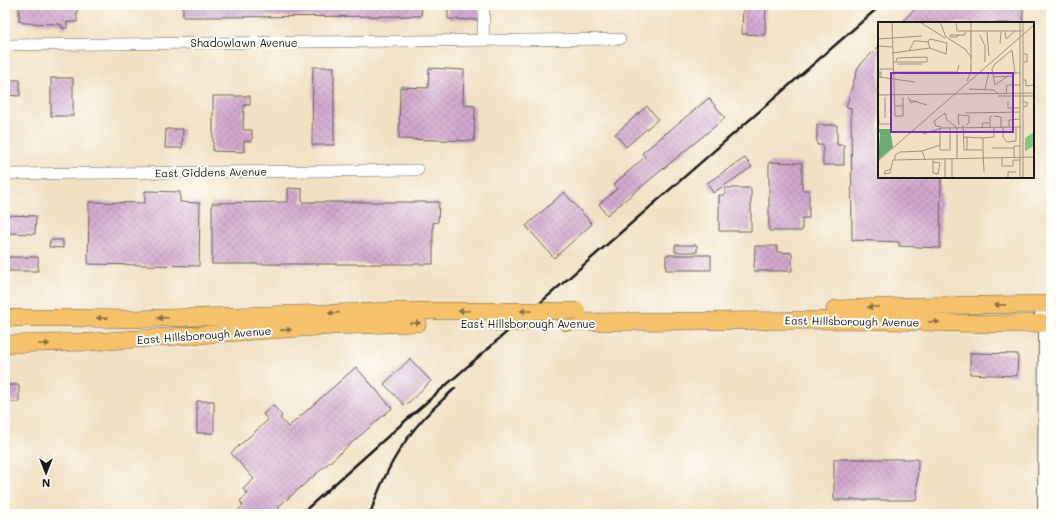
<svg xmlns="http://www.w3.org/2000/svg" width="1056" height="519" viewBox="0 0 1056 519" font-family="Mali,sans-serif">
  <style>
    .building { fill: url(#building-cross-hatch) }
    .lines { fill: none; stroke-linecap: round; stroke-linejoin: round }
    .minor-casing { stroke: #676156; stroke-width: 12 }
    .tertiary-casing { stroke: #676156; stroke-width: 16 }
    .primary-casing { stroke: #676156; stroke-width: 18 }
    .minor { stroke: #fff; stroke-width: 11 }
    .tertiary { stroke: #fff; stroke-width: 14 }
    .primary { stroke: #f5c16b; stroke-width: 17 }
    .rail { stroke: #1c1c1c; stroke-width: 2.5 }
    .primary-bridge-casing { stroke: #676156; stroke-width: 18; stroke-linecap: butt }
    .primary-bridge { stroke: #f5c16b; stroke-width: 17 }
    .oneway { fill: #886e44 }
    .labels { text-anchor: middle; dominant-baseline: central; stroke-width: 4; stroke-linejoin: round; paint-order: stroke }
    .street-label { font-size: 11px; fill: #1c1c1c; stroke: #fdfcf7 }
    .inset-road { fill: none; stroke: #9c9280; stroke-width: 1 }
    .view { fill: #7b2cbf; fill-opacity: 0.15; stroke: #7b2cbf; stroke-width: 2 }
    .inset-edge { fill: none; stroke: #1c1c1c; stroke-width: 2 }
  </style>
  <defs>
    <pattern id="building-cross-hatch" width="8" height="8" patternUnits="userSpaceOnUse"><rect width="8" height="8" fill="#d2a8cd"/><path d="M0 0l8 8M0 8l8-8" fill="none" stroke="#b490af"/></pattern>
  </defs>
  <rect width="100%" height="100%" fill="#fdfcf7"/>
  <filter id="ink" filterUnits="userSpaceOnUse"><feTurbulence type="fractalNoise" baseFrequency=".025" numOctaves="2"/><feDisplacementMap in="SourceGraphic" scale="8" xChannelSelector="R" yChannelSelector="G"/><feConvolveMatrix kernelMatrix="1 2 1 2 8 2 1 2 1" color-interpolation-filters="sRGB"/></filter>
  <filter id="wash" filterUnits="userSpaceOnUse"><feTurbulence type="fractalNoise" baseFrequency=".012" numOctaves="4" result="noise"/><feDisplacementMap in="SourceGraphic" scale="16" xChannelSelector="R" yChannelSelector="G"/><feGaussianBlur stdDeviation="0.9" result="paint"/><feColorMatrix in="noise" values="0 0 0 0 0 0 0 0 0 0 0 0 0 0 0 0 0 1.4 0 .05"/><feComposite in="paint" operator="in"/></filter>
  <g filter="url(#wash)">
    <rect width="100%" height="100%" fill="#f1e0c2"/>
    <g id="blocks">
      <path class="building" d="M19 5H77V22H67V28H62V25H59V24L23 23V22L19 21Z
        M183 5H422L421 16 200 17H183Z
        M448 5H479V20L448 19Z
        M743 5H766L765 35 742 34Z
        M919 5H1023V23H901Z
        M879 46V177H941L940 248 899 246V242L852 240 851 108 846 107 858 67Z
        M313 67H334V145H312Z
        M429 68 464 70 463 105 475 106 474 141 399 139 400 87 428 88Z
        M51 78H73V116H51Z
        M5 80H20V96L5 95Z
        M213 96H250V105H244L243 130H252V141H244V152L213 151Z
        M709 98 725 118 607 215 599 204 617 189 614 184 645 157 642 153Z
        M647 106 658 119 626 147 615 134Z
        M817 125H837V145H844V165H823V145H817Z
        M166 129H183L182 148H165Z
        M745 158 752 167 713 193 707 183Z
        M769 162 802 163V190H809V218H802V231H769Z
        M288 188 302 189V202H439L438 222 433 223V264H212V203L288 202Z
        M725 188H751V231H719V195H725Z
        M145 191 180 192V202L200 203 199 266 88 264 89 202 145 203Z
        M564 192 592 224 554 258 526 226Z
        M5 215 36 216 35 234 5 233Z
        M50 240H63V248L49 247Z
        M675 245H697V252H675Z
        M755 246H777V252L792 253V271H754Z
        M666 255H711V270H666Z
        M5 257H38V271H5Z
        M970 353 1018 354 1017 376 970 374Z
        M410 359 431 381 405 406 384 384Z
        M356 367 392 408 278 507 281 511 277 514H234L243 506 240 501 248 494 243 489 254 479 231 453 268 420 263 414 273 405 282 416 280 418 288 427Z
        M5 385H19V402H5Z
        M197 401H214V433H197Z
        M834 459H918L917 500H834Z"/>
    </g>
  </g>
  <g filter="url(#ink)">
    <use href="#blocks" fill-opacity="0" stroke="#676156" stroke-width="1"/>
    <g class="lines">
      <g class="minor-casing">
        <path id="minor" d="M483 41 484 5
          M5 45 620 39
          M5 174 418 170"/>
      </g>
      <g class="tertiary-casing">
        <path id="tertiary" d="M1039 304 1046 323 1045 514"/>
      </g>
      <g class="primary-casing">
        <path id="primary" d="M835 309 912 306 1051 304
          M5 318H71L132 319 399 311H503
          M566 322 853 320 990 324 1051 323
          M5 344 91 342 333 326 418 323"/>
      </g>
      <use href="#minor" class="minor"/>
      <use href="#tertiary" class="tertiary"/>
      <use href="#primary" class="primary"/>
      <path class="rail" d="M301 514 404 422 881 5
        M370 514C382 478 398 446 424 418 434 407 445 398 455 388"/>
      <g class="primary-bridge-casing">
        <path id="primary-bridge" d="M503 311H577
          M495 323H525"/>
      </g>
      <use href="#primary-bridge" class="primary-bridge"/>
    </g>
    <defs><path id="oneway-solid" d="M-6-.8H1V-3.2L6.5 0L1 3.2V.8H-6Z"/></defs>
    <g class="oneway">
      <use href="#oneway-solid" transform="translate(1000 305) rotate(179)"/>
      <use href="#oneway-solid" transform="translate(873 307) rotate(177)"/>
      <use href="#oneway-solid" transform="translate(464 311) rotate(180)"/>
      <use href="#oneway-solid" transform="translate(526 311) rotate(180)"/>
      <use href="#oneway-solid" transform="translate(334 313) rotate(178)"/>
      <use href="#oneway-solid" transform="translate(102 318) rotate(-178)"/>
      <use href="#oneway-solid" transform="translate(163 318) rotate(178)"/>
      <use href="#oneway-solid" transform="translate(934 322) rotate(2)"/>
      <use href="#oneway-solid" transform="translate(415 323)"/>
      <use href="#oneway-solid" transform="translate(286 330) rotate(-4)"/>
      <use href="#oneway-solid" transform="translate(44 344)"/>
    </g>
  </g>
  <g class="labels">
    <g class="street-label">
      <text x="244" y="42">Shadowlawn Avenue</text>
      <text transform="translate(211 172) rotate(-1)">East Giddens Avenue</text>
      <text transform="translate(852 321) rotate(1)">East Hillsborough Avenue</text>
      <text x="528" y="323">East Hillsborough Avenue</text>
      <text transform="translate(204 335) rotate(-4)">East Hillsborough Avenue</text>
    </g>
  </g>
  <g transform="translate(878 22)">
    <rect width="156" height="156" fill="#f1e0c2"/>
    <path d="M0 107H12L15 125 0 138 2 112Z" fill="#6aac6f"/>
    <path d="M156 110V124L147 129V116Z" fill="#83c781"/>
    <path class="inset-road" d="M14 0 17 94H25V84M42 0 67 16M62 0 68 15 87 27 93 35V49L89 59M78 0 79 9H144M93 0V36M142 0V156M145 0V156M109 10 111 34M127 10 128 17 137 9M81 13 79 15H72V13H87V10M102 13 107 24V40M0 17 44 14M122 22 123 10M0 24 14 25M31 29 36 19H40L50 20 52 26M14 31 52 26 68 32 69 21 52 17 50 20M15 40H49V35L19 36 18 40M145 40H149V32H145M19 42H44M0 47H15M15 50H79L81 43M130 54 117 63 114 47 117 42 134 28 137 51H142M3 55V50H1V55L37 60M115 55 135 54 137 51M145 58H148V64L156 63M91 67 116 68 120 72M107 67 111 50M128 71 129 63H142M0 73 156 71M120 74H156M0 75 1 102M30 75 33 81 39 79M32 78 49 83M130 79V86H142M145 80H149V84L145 85M17 84H25V75M87 91 142 90M116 94 123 95V105M7 96V75M0 102H13M81 103 80 93H82L91 94V101L88 103M85 103 86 128H105V116L116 115V106M64 105 58 104 56 99 67 91 69 98 79 106M125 105V115L129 120 138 119V105M131 105V98L142 97M62 106V128H72V106M104 106 105 101H112M112 106V95L114 94M45 112 64 106 143 105M86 115 105 116M89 115V128M114 126H136M105 128 106 150M124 135V144H135V138H142M136 135V124H142M79 136V106M47 137 44 129 62 123M55 137V151L60 152 62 141 55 140M17 138V133L22 130 44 129M0 139 156 3M13 147 7 149 6 152 12 151 15 138 156 135M67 156V137M74 156V136M130 156V150H138"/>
    <path class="view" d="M13 51H135V110H13Z"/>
    <rect width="156" height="156" class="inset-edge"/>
  </g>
  <rect width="1056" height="519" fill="none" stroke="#fdfcf7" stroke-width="20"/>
  <g transform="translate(46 473) rotate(180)" stroke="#fdfcf7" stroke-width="3" paint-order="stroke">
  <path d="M0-3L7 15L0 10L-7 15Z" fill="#1c1c1c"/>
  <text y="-6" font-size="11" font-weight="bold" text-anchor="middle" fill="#1c1c1c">N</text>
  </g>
</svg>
